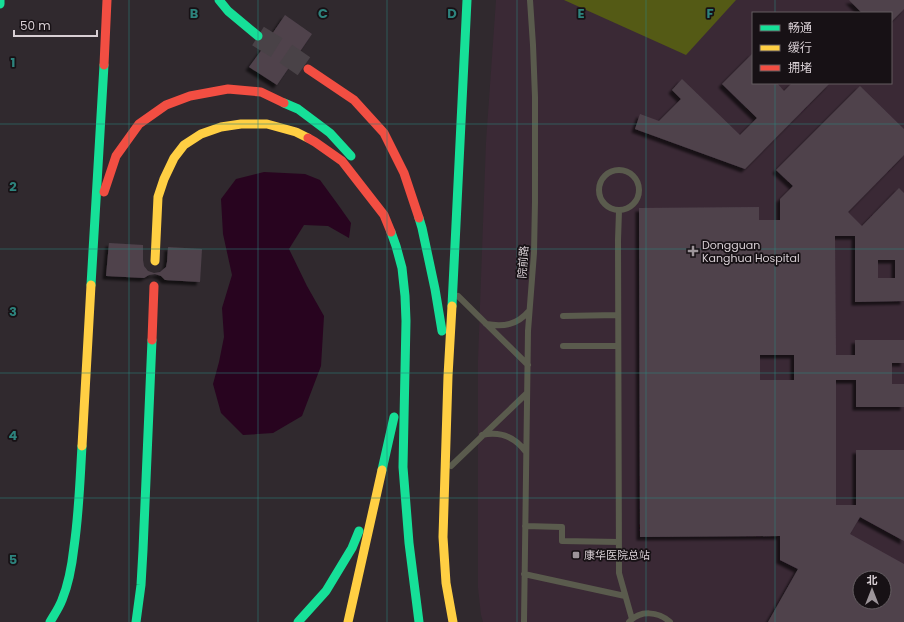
<svg xmlns="http://www.w3.org/2000/svg" width="904" height="622" viewBox="0 0 904 622" font-family="Poppins,'Noto Sans SC',sans-serif">
  <style>
    .built { fill: #3a2935; fill-rule: evenodd }
    .forest { fill: #545a15 }
    .water { fill: #28041f }
    .building { fill: #4f424c; fill-rule: evenodd; filter: url(#shadow) }
    .lines { fill: none; stroke-linecap: round; stroke-linejoin: round }
    .highway-tunnel { stroke: #494247; stroke-width: 22; stroke-dasharray: 22 11; stroke-linecap: butt }
    .lane { stroke: #5a5b4d; stroke-width: 6 }
    .fast { stroke: #16e098; stroke-width: 9 }
    .slow { stroke: #ffcf43; stroke-width: 9 }
    .jam { stroke: #f24e42; stroke-width: 9 }
    .grid { fill: none; stroke: #2d837d; stroke-width: 1; stroke-opacity: 0.55 }
    .poi-dot { fill: #9d959a; stroke: #171115; stroke-width: 1.5 }
    .labels { text-anchor: middle; dominant-baseline: central; stroke-width: 3.5; stroke-linejoin: round; paint-order: stroke }
    .poi-label { font-size: 11px; fill: #d8cfd4; stroke: #171115; text-anchor: start }
    .street-label { font-size: 11px; fill: #d8cfd4; stroke: #171115 }
    .grid-label { font-size: 13px; text-anchor: middle; font-weight: bold; fill: #2d837d; stroke: #171115; stroke-width: 3.5; stroke-linejoin: round; paint-order: stroke }
  </style>
  <defs>
    <filter id="shadow"><feDropShadow dx="-3.5" dy="3.5" stdDeviation="1" flood-color="#0009"/></filter>
  </defs>
  <rect width="100%" height="100%" fill="#30292e"/>
  <path class="built" d="M496 0H904V622H483L481 615 478 588V360L486 142ZM753 13H891V83H753ZM860 578H884V602H860Z"/>
  <path class="forest" d="M564 0H736L686 55Z"/>
  <path class="water" d="M264 172 305 174 320 180 339 206 351 223 349 238 328 226 304 225 289 249 307 286 324 316 321 366 302 416 273 433 243 435 221 413 213 384 219 362 224 337 222 308 232 275 223 234 221 199 236 179Z"/>
  <path class="building" d="M849 0H904V9L891 22V13H862Z
    M285 15 312 34 277 85 249 67 263 48 268 44 270 37Z
    M753 53V83H777L784 91 792 83H830L745 169 635 129 640 114 659 121 681 99 672 90 682 79 740 135 757 118 722 84Z
    M860 86 904 129V155L848 212 862 226 899 188 904 193V301L855 302V236H835L836 355H855V340H904V363H892V384H904V407H856V380H836V505H856V450H904V541L860 517 850 534 904 564V622H768L798 569 780 560V536L640 537 639 208 759 207V220H780V199L793 186 776 170ZM878 260H895V278H878ZM760 355H794V380H760ZM860 578H884V602H860Z
    M109 243 143 245V260L144 266 148 271 154 273 160 272 166 267 167 262 168 247 202 249 200 282 165 280 161 276 155 274 149 275 144 278 106 276Z"/>
  <g class="lines">
    <path class="highway-tunnel" d="M258 36 282 51 308 69"/>
    <path class="lane" d="M599 190a20 20 0 1 1 40 0a20 20 0 1 1-40 0Z
      M619 211 618 240 619 573 632 619
      M458 296 528 365
      M563 316 618 315
      M486 324C504 327 517 325 529 311
      M563 346H618
      M482 435C500 431 515 437 526 452
      M451 466 527 393
      M525 526 562 527V541L619 542
      M524 574 625 596
      M524 622 528 331 534 253 535 201V97L533 45 530 0
      M629 622C640 610 658 611 670 622"/>
    <path class="fast" d="M0 0V4
      M219 0 228 11 258 36
      M284 103 298 109 330 133 351 156
      M419 218 422 228 435 289 442 331
      M391 232 396 246 402 268 405 296 406 321 403 467 409 543 419 622
      M91 285 104 65
      M452 306 467 0
      M382 470 394 417
      M50 622C54 615 59 608 62 600 69 583 72 565 74 547 79 513 80 479 82 446
      M136 622 141 585 143 550 152 340
      M298 622 326 591 352 548 359 531"/>
    <path class="slow" d="M155 261 158 197 164 179 174 158 184 145 201 134 221 127 241 124H267L296 132 308 138
      M452 306 448 376 443 537 446 583 453 622
      M82 446 91 285
      M348 622 382 470"/>
    <path class="jam" d="M104 65 107 0
      M308 69 354 100 384 133 404 173 419 218
      M308 138 315 142 342 161 384 215 391 232
      M104 192 116 156 139 124 166 105 190 96 228 89 261 92 284 103
      M152 340 154 286"/>
  </g>
  <path class="grid" d="M129 0V622M258 0V622M387 0V622M517 0V622M646 0V622M775 0V13M775 83V622M0 124H904M0 249H904M0 373H904M0 498H904"/>
  <g class="poi-dot">
    <path d="M691 245h4v4h4v4h-4v4h-4v-4h-4v-4h4z"/>
    <rect x="572" y="551" width="8" height="8" rx="2"/>
  </g>
  <g class="labels">
    <g class="poi-label">
      <text x="702" y="245">Dongguan<tspan x="702" dy="13">Kanghua Hospital</tspan></text>
      <text x="584" y="555">康华医院总站</text>
    </g>
    <g class="street-label">
      <text transform="translate(523 262) rotate(-86)">院前路</text>
    </g>
  </g>
  <g class="grid-label">
    <text x="194" y="18">B</text>
    <text x="323" y="18">C</text>
    <text x="452" y="18">D</text>
    <text x="581" y="18">E</text>
    <text x="710" y="18">F</text>
    <text x="13" y="67">1</text>
    <text x="13" y="191">2</text>
    <text x="13" y="316">3</text>
    <text x="13" y="440">4</text>
    <text x="13" y="564">5</text>
  </g>
  <rect x="752" y="12" width="140" height="72" fill="#171115" stroke="#645d61"/>
  <rect x="760" y="25" width="20" height="6" fill="#16e098" stroke="#645d61"/>
  <text x="788" y="32" font-size="12" fill="#d8cfd4">畅通</text>
  <rect x="760" y="45" width="20" height="6" fill="#ffcf43" stroke="#645d61"/>
  <text x="788" y="52" font-size="12" fill="#d8cfd4">缓行</text>
  <rect x="760" y="65" width="20" height="6" fill="#f24e42" stroke="#645d61"/>
  <text x="788" y="72" font-size="12" fill="#d8cfd4">拥堵</text>
  <g transform="translate(872 590)"><circle r="19" fill="#171115" stroke="#645d61"/>
  <path d="M0-3L7 15L0 10L-7 15Z" fill="#9d959a"/>
  <text y="-6" font-size="11" font-weight="bold" text-anchor="middle" fill="#d8cfd4">北</text>
  </g>
  <path d="M14 30v6h83v-6" fill="none" stroke="#d8cfd4" stroke-width="2"/>
  <text x="20" y="30" font-size="12" fill="#d8cfd4" stroke="#171115" stroke-width="3" paint-order="stroke">50 m</text>
</svg>
